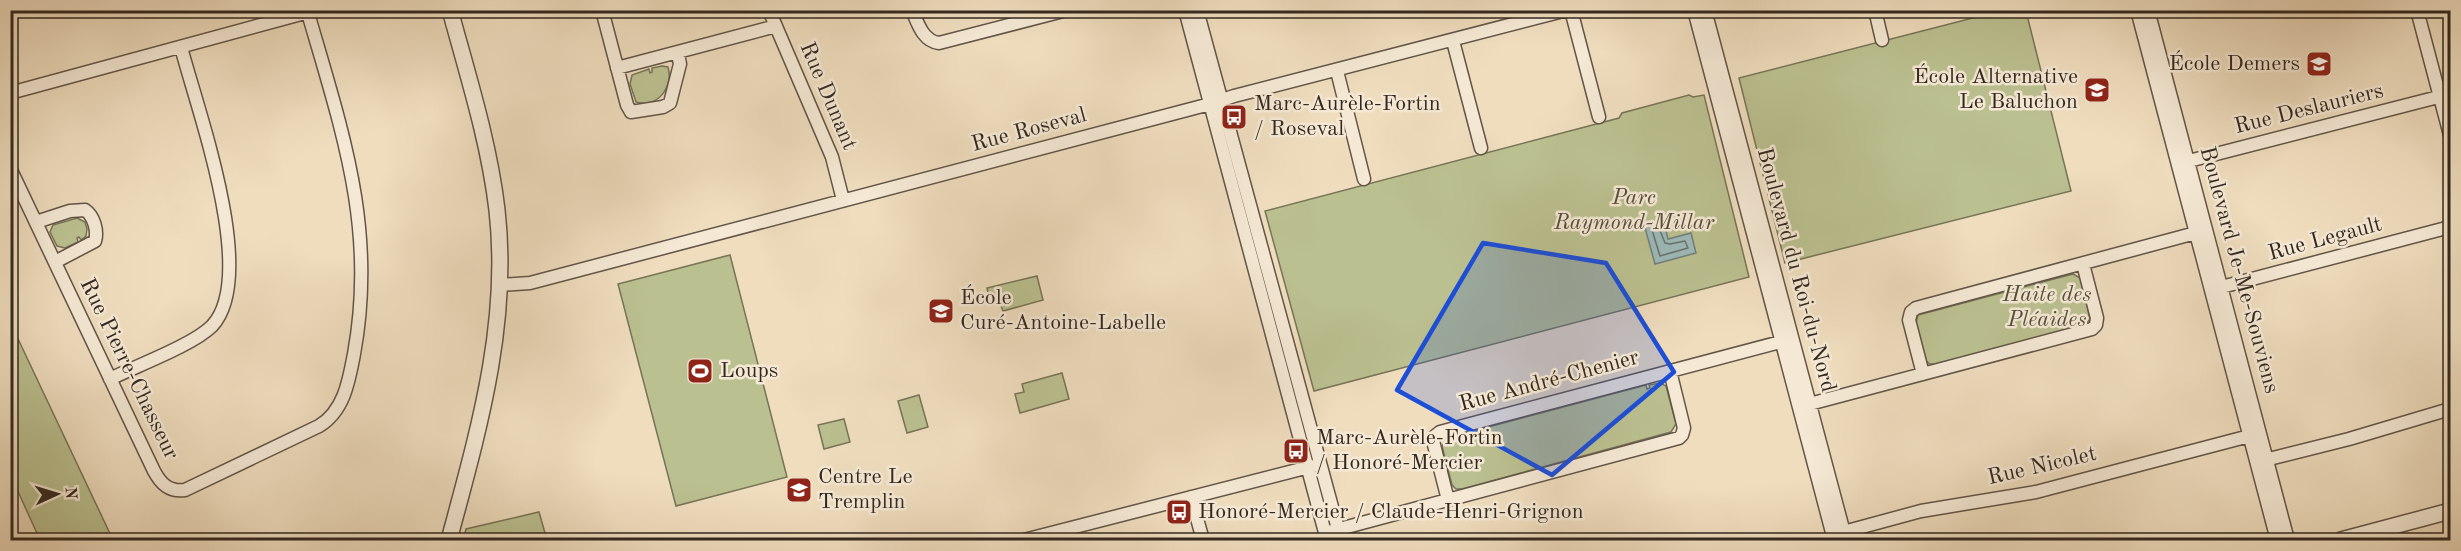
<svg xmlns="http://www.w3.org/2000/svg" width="2461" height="551" viewBox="0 0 2461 551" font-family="'Old Standard TT',serif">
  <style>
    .green { fill: #bbc090; stroke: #777458; stroke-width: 1.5 }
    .water { fill: #9cbaba; stroke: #72807c; stroke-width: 1.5 }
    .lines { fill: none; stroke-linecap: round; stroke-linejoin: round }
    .shore { stroke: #68716d; stroke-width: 1.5 }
    .minor-casing { stroke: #625548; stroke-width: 15 }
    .tertiary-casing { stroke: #625548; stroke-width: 18 }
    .minor { stroke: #f5e9d5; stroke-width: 12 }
    .tertiary { stroke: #f5e9d5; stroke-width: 15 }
    .marked { fill: #1d4ed8; fill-opacity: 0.2; stroke: #1d4ed8; stroke-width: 4.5; stroke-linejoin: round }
    .labels { text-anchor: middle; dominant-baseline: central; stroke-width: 5; stroke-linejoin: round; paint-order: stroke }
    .poi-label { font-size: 22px; fill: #332820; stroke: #f5e9d5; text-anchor: start }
    .street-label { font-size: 22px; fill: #332820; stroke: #f5e9d5 }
    .park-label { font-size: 22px; font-style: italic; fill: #554e3c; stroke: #f5e9d5 }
  </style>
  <rect width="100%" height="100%" fill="#efddbe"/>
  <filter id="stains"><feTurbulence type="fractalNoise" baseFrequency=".00333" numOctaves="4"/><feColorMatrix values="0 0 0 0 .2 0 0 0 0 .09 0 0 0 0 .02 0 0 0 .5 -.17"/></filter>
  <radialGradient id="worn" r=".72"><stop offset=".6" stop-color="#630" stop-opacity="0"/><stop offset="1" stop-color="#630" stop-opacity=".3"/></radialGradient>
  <path class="green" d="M2000 11H2026L2071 191 1785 263 1739 78Z
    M662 66 668 67C674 87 657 109 636 102L630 84 632 75 649 69 650 73 652 72V68Z
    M1689 95 1693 97 1704 95 1749 277 1314 391 1265 211 1619 118 1622 113Z
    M77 218 85 222 87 229 86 236 81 240 79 237 77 238 78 242 65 248 57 246 50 232 53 225Z
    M730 255 787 477 676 506 618 284Z
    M2073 274 2080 278 2085 296 2081 297 2082 301 2086 300 2090 319 2085 325 1936 364H1930L1926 361 1916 323 1918 315Z
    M1037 276 1043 300 1003 311 1000 303 991 305 987 288Z
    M11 324 113 540H40L11 476Z
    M1062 373 1069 399 1020 413 1015 394 1024 392 1022 384Z
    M1660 383 1666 386 1676 424 1671 432 1462 489H1456L1452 485 1442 446 1447 438 1646 385 1647 389 1650 388 1649 385Z
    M919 395 928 427 907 433 898 401Z
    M844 419 850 442 824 449 818 425Z
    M539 512 547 540H463L466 529Z"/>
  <path class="water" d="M1663 219 1668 239 1691 233 1696 253 1655 264 1644 224Z"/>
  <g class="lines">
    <path class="shore" d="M1655 227 1659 228 1665 243 1670 244 1685 241 1688 248 1660 256 1652 230Z"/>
    <g class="minor-casing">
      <path id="minor" d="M602 10 627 105 631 112 663 107 670 103 680 64 678 54
        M769 10 832 157 843 200
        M912 10C918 24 923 41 939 43L1067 10
        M1185 10 1327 540
        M1197 10 1341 540
        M1571 10 1599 117
        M1694 10 1834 540
        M1705 10 1846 540
        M1875 10 1882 40
        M2137 10 2277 540
        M2148 10 2288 540
        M2417 10 2450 135
        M1453 41 1481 148
        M617 68 776 26
        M1337 71 1364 179
        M10 93 316 10
        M2181 163 2450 94
        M10 168 154 471C161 484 169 492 185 490L319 426C344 411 349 381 354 354 377 229 342 131 308 13
        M36 222 70 211 85 210C94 216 98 231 95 241L55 262
        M500 285 530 283 1210 104 1234 96 1567 10
        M2214 289 2450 227
        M1923 374 1909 320 1911 312 1916 308 2203 231
        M110 379C136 366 193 345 212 326 259 276 197 109 181 47
        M1802 406 2092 329 2096 325 2097 318 2083 264
        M2261 461 2349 439 2450 409
        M1191 497 1203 540
        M1448 500 1433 441 1435 436 1440 432 1788 340
        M1069 529 1072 540
        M1332 531 1679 438 1682 435 1684 428 1670 371
        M1836 534 1921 511 2036 492 2257 434
        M1024 540 1313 466"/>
    </g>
    <g class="tertiary-casing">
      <path id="tertiary" d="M449 540C478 432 510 324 497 210 489 142 468 76 450 10
        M2341 540 2450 511"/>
    </g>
    <use href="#minor" class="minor"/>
    <use href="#tertiary" class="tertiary"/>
  </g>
  <path class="marked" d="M1483 243 1606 263 1674 372 1552 475 1397 390Z"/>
  <defs>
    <g id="school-square" transform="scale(1.35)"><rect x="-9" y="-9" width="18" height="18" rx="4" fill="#8f2418" stroke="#f5e9d5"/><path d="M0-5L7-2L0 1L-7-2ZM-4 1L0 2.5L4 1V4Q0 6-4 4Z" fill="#fff"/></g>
    <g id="bus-square" transform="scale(1.35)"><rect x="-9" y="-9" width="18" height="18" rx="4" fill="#8f2418" stroke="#f5e9d5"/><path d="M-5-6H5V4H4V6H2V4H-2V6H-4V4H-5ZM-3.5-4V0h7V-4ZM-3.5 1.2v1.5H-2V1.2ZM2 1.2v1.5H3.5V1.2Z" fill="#fff"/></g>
    <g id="stadium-square" transform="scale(1.35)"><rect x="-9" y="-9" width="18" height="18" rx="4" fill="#8f2418" stroke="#f5e9d5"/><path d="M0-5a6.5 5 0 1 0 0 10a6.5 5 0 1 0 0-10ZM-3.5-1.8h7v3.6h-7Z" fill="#fff"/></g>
    <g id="university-square" transform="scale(1.35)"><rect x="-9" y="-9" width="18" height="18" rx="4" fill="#8f2418" stroke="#f5e9d5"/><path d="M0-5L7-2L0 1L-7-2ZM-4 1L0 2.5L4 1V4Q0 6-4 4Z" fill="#fff"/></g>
  </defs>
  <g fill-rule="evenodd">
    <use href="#school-square" x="2319" y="64"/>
    <use href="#school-square" x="2097" y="90"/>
    <use href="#bus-square" x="1234" y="117"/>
    <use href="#school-square" x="941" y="311"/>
    <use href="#stadium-square" x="700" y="371"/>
    <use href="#bus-square" x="1296" y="451"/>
    <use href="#university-square" x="799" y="490"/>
    <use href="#bus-square" x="1179" y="512"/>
  </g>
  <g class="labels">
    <g class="poi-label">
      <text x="2300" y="64" text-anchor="end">École Demers</text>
      <text x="2078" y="77" text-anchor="end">École Alternative<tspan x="2078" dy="25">Le Baluchon</tspan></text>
      <text x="1254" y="104">Marc-Aurèle-Fortin<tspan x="1254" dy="25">/ Roseval</tspan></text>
      <text x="960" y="298">École<tspan x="960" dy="25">Curé-Antoine-Labelle</tspan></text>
      <text x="720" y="371">Loups</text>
      <text x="1316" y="438">Marc-Aurèle-Fortin<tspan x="1316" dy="25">/ Honoré-Mercier</tspan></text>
      <text x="818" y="477">Centre Le<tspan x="818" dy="25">Tremplin</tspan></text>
      <text x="1198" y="512">Honoré-Mercier / Claude-Henri-Grignon</text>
    </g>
    <g class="street-label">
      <text transform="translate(828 96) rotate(67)">Rue Dunant</text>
      <text transform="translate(2309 109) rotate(-14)">Rue Deslauriers</text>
      <text transform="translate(1029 130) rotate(-15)">Rue Roseval</text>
      <text transform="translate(2325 239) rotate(-15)">Rue Legault</text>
      <text transform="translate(1796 270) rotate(75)">Boulevard du Roi-du-Nord</text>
      <text transform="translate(2239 270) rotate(75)">Boulevard Je-Me-Souviens</text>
      <text transform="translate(129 369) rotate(64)">Rue Pierre-Chasseur</text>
      <text transform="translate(1549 381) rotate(-15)">Rue André-Chenier</text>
      <text transform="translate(2042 466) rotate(-13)">Rue Nicolet</text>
    </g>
    <g class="park-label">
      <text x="1634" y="198">Parc<tspan x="1634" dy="25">Raymond-Millar</tspan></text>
      <text x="2047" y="295">Haite des<tspan x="2047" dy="25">Pléaides</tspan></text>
    </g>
  </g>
  <rect width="2461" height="551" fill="none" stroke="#efddbe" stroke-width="36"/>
  <rect x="12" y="12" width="2437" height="527" fill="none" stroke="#332820" stroke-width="3"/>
  <rect x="18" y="18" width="2425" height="515" fill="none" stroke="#332820" stroke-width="1.5"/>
  <g transform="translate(57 494) rotate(86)" stroke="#f5e9d5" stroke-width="4.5" paint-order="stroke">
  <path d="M0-4.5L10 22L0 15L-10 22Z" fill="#332820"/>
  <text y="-9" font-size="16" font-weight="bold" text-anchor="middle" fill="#332820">N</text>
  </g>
  <rect width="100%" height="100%" filter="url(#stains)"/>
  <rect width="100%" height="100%" fill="url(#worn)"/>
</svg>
